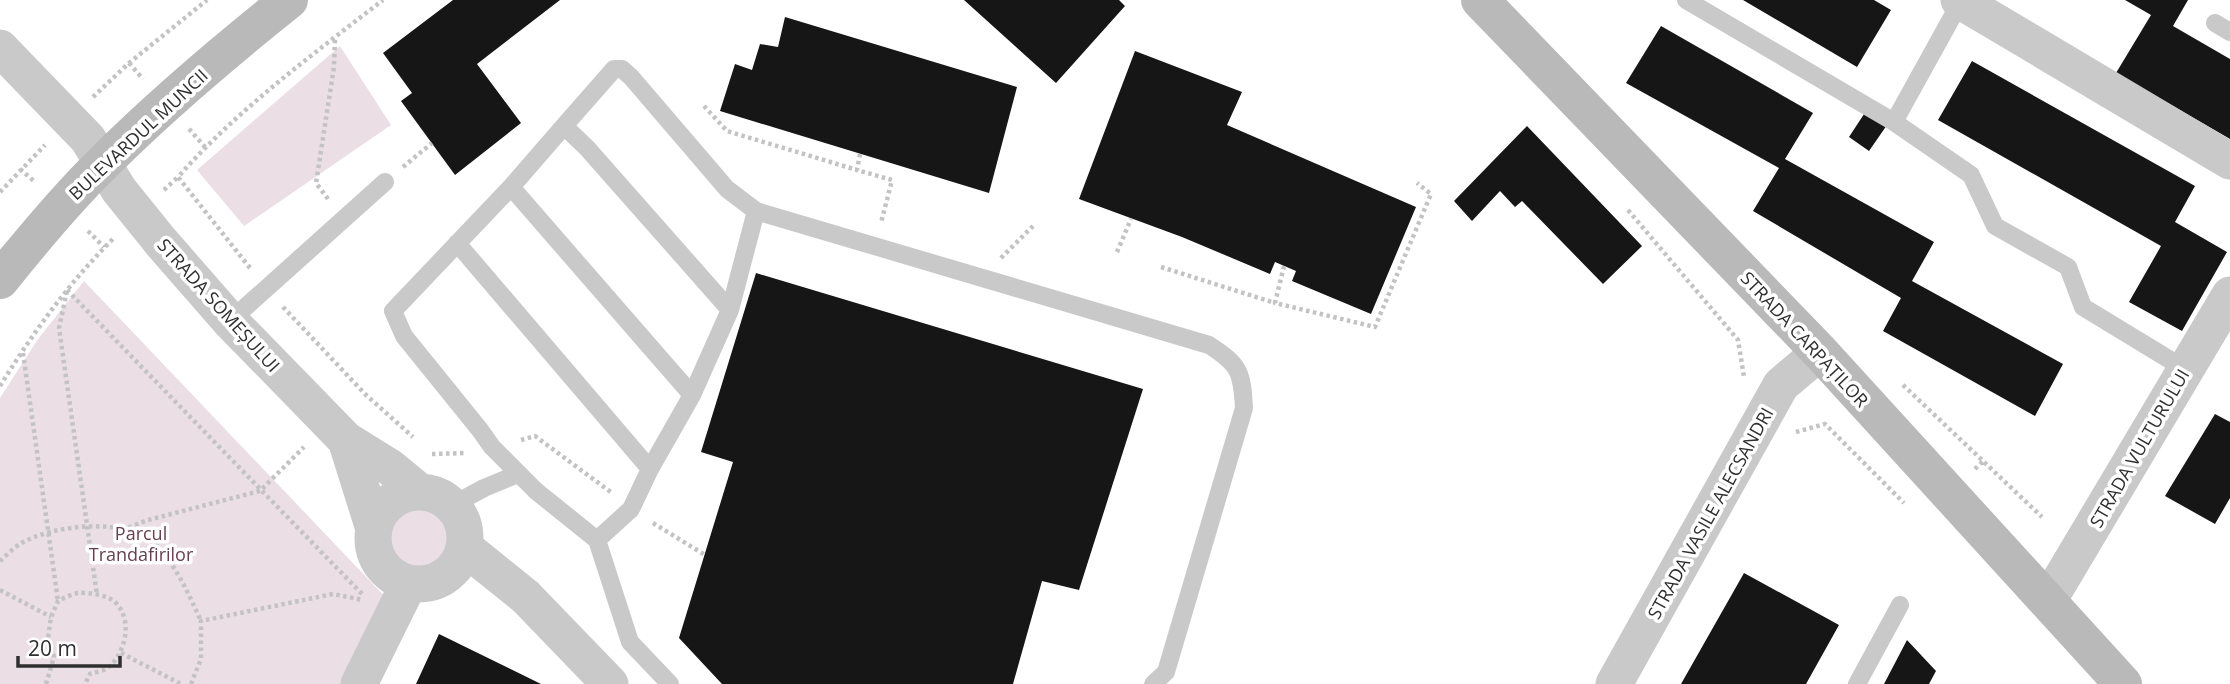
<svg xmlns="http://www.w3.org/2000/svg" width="2230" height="684" viewBox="0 0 2230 684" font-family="'Open Sans',sans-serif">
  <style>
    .green { fill: #ebdee4 }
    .building { fill: #161616 }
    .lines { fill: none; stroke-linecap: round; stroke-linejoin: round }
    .path { stroke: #c3c3c3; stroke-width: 4.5; stroke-dasharray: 3.5 3.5; stroke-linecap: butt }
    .service { stroke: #c9c9c9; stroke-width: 18 }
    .minor { stroke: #c9c9c9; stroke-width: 37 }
    .secondary { stroke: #b9b9b9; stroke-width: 38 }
    .labels { text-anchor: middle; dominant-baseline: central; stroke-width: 7; stroke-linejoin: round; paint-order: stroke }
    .street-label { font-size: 18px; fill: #2f2f2f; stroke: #fff }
    .park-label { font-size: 18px; fill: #664050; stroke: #fff }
  </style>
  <rect width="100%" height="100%" fill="#fff"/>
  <path class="green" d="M340 46 391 125 244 226 197 170Z
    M84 281 392 604 352 684H0V398L38 339Z
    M386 538a33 33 0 1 1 66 0a33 33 0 1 1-66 0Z"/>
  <path class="building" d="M453 0H560L477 64 521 123 455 175 401 101 412 93 383 53Z
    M964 0H1119L1125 6 1056 83Z
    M1743 0H1874L1891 10 1857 67Z
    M2125 0H2188L2173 26 2230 59V139L2116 73 2151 15Z
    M785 17 1017 87 989 193 720 111 735 64 752 70 760 44 778 47Z
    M1661 26 1813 113 1785 159 1934 242 1912 281 2063 364 2035 416 1883 331 1901 298 1753 211 1779 168 1626 83Z
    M1135 51 1242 92 1227 125 1416 207 1371 314 1292 281 1296 271 1275 262 1270 274 1182 237 1079 199Z
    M1972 61 2195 186 2175 222 2227 252 2182 331 2129 302 2161 246 1938 120Z
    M1866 111 1887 125 1869 151 1849 137Z
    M1527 126 1642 246 1603 284 1522 201 1515 207 1500 191 1472 221 1454 201Z
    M756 273 1143 389 1079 590 1042 581 1013 684H722L679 638 733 462 701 452Z
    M2215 414 2230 422V498L2215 524 2165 496Z
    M1744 573 1839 625 1806 684H1681Z
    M439 634 541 684H416Z
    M1907 640 1936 671 1929 684H1884Z"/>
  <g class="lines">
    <path class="path" d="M129 63 143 79
      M93 97 129 63 207 0
      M704 106 727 131 857 170
      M189 129 205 147
      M860 154 857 170 892 180 881 223
      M403 167 432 143
      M20 169 35 182
      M164 190 178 177
      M0 192 45 145
      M328 199 316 183 334 67 335 38
      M1628 210 1738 340 1744 377
      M88 231 104 247
      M1117 252 1131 219
      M1001 258 1033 226
      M1284 266 1275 303 1375 327 1431 194 1417 183
      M1161 267 1275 303
      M250 268 178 177C237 110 312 55 383 0
      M67 290 364 596
      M67 291 59 328 97 595
      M283 307 365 394 413 437
      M23 353 58 601
      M1903 385 2042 517
      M0 386C33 333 70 281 115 237
      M1796 432 1825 424 1904 503
      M521 440 535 436 612 493
      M432 454 466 453
      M1975 469 1983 461
      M653 523 705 555
      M122 530 148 520 260 491 304 447
      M0 561C6 556 13 548 20 544 53 524 130 516 158 547 178 569 189 595 201 621
      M0 590 51 617
      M121 653 181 684
      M46 684 54 657 48 638 51 617 58 601C64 598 72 594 78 593 88 592 107 595 115 602 133 619 126 651 110 666 105 671 96 672 90 674L85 684
      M191 684 201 659V621L333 594 363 600"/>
    <path class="service" d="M1686 0 1894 122
      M1961 1 1894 122 1971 175 1995 226 2068 267 2083 307 2185 369
      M2215 23 2230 32
      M564 126 614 69H622L631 77 727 189 756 211 1209 345C1240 365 1242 372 1244 408L1166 672 1153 684
      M564 126 587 148 730 310 692 395 650 469 631 509 597 540 536 491 492 447 480 430 404 336 393 311 511 187Z
      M511 187 692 395
      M457 243 650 469
      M730 310 756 211
      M230 321 385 182
      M451 506 484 488 518 474
      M597 540 630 642 670 684
      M1857 684 1900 605"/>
    <path class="minor" d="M1959 0 2230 161
      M0 48 88 139 119 190 161 242 230 321 346 440 391 468 420 492
      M346 440 374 529
      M373 538a46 46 0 1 1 92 0a46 46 0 1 1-92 0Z
      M464 547 526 597 610 684
      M2048 601 2230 295
      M359 684 409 583
      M1614 684 1781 385 1820 352"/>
    <path class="secondary" d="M1480 0 1820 352 2123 684
      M0 280C33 239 66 199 103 163 161 105 225 51 289 0"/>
  </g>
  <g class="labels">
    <g class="street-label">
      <text transform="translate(138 134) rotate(-43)">BULEVARDUL MUNCII</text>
      <text transform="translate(219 305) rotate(48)">STRADA SOMEȘULUI</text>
      <text transform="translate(1805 339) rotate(47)">STRADA CARPAȚILOR</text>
      <text transform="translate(2139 448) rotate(-60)">STRADA VULTURULUI</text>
      <text transform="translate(1710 513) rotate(-61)">STRADA VASILE ALECSANDRI</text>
    </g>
    <g class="park-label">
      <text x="141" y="533">Parcul<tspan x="141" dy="21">Trandafirilor</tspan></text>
    </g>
  </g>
  <path d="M18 656v10h102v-10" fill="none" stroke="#2f2f2f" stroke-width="3.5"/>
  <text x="28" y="656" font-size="21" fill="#2f2f2f" stroke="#ffffff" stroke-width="5" paint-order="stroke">20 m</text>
</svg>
